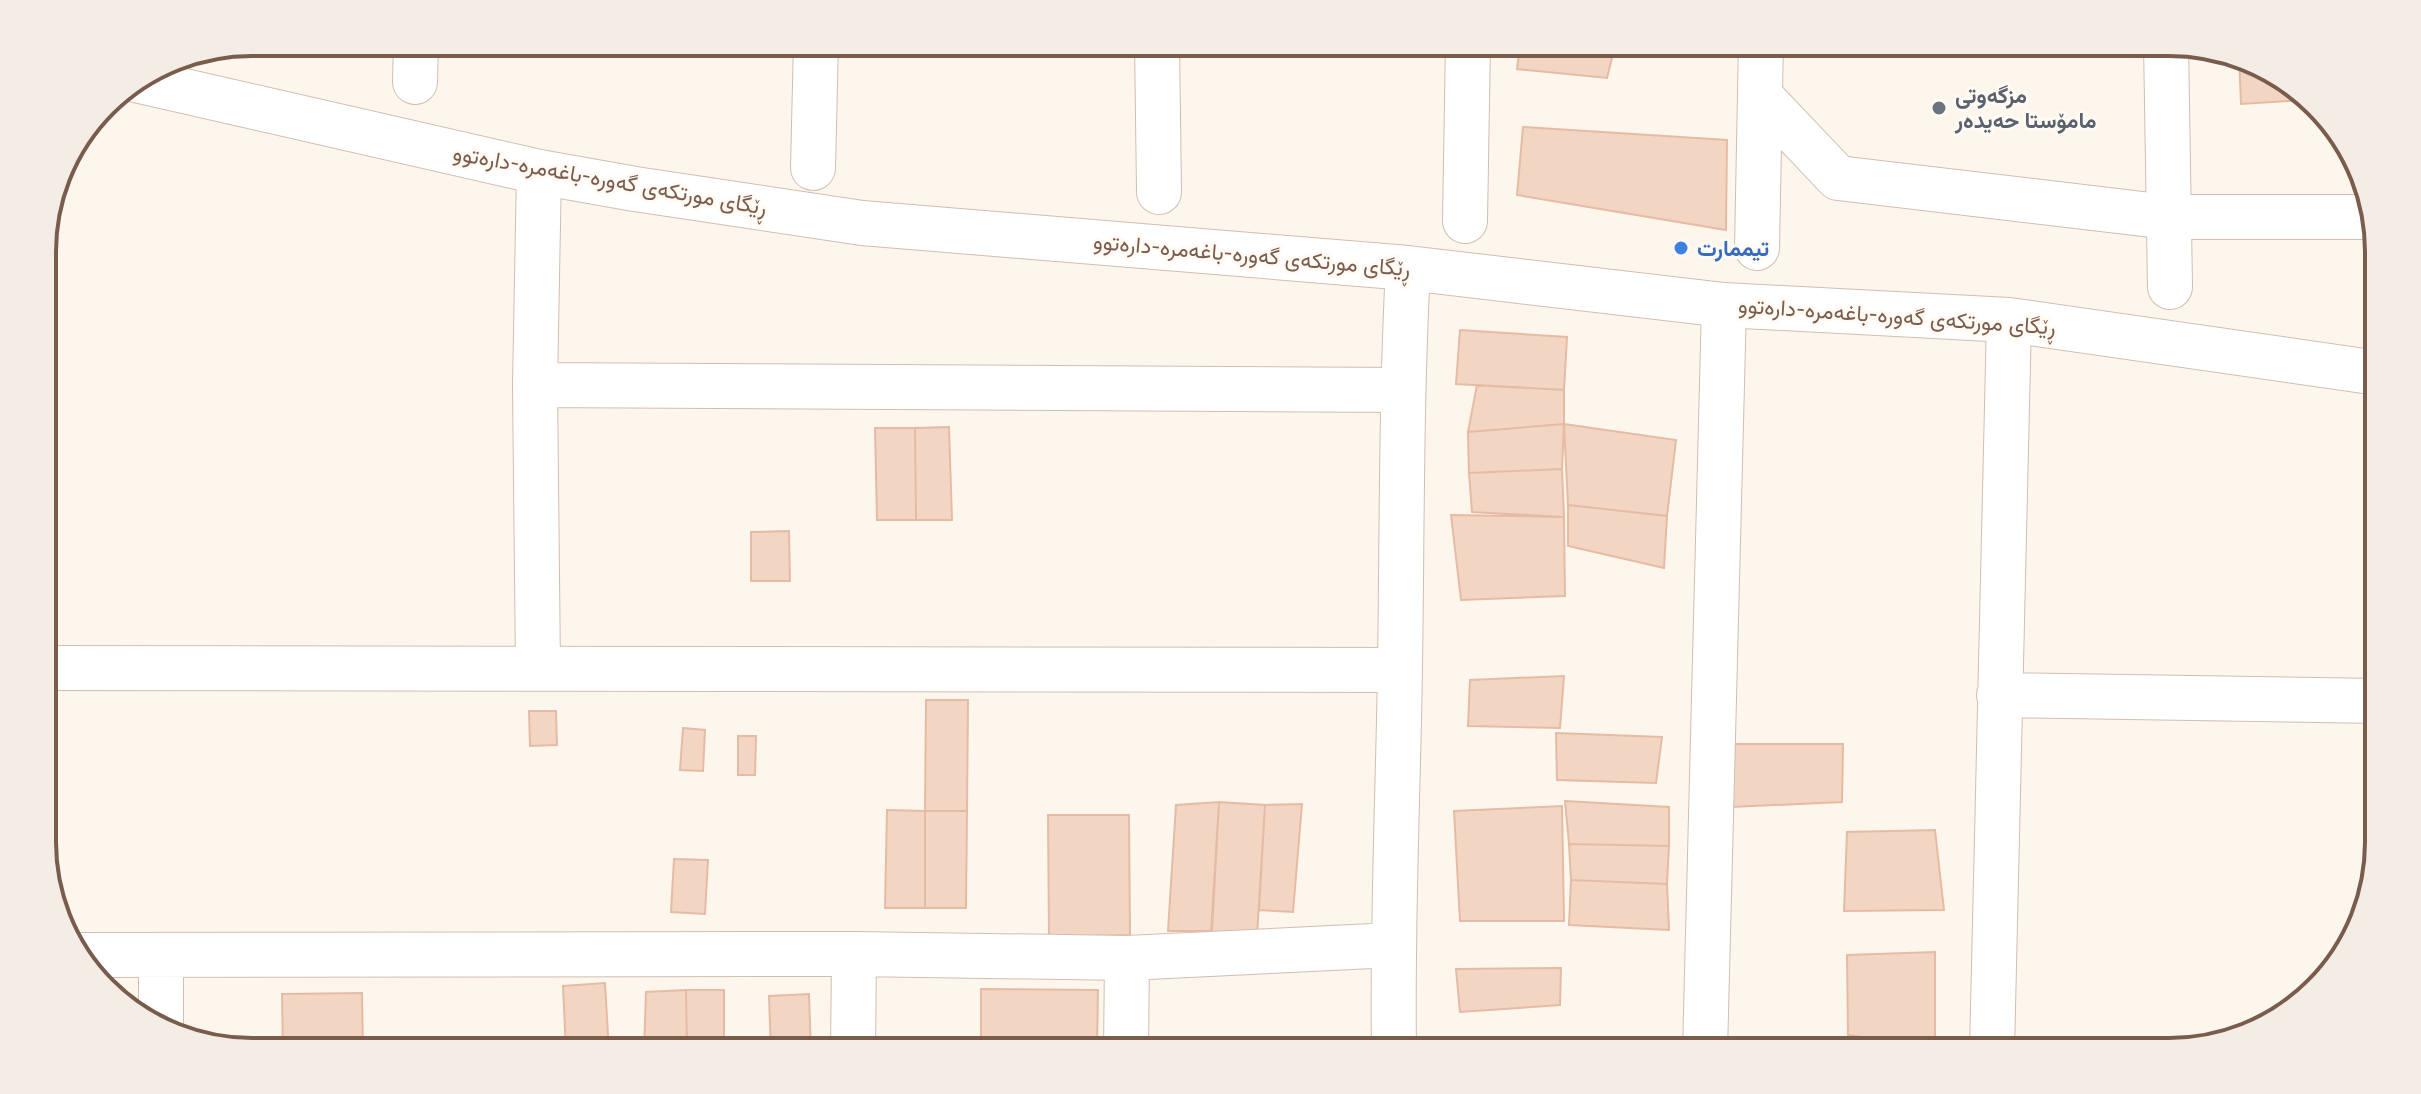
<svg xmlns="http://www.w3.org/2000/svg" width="2421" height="1094" viewBox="0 0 2421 1094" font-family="'Fira Sans',Vazirmatn,sans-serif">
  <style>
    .building { fill: #f3d5c3; stroke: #e6bba3; stroke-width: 2 }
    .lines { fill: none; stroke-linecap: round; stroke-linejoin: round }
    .minor-casing { stroke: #d1beb0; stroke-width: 46 }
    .minor { stroke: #fff; stroke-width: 44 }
    .worship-dot { fill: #6b7280; stroke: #fffaf3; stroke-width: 3 }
    .shop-dot { fill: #3f7fe0; stroke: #fffaf3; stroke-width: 3 }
    .labels { text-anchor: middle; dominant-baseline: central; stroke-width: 6; stroke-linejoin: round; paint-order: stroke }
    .worship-label { font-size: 22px; font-weight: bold; fill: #5b616d; stroke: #fffaf3; text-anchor: start }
    .street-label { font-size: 22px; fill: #7a5c4d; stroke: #fffaf3 }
    .shop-label { font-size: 22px; font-weight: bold; fill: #366cbe; stroke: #fffaf3; text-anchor: start }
    .rim { fill: none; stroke: #7a5c4d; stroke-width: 4 }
  </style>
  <rect width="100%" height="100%" fill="#fdf6ec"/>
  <path class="building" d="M868 42H966V50L868 47Z
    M1635 42H1717V45Z
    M1520 44 1615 46 1607 78 1517 69Z
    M2239 56 2250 58 2304 100 2241 104Z
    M1523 127 1727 140 1726 230 1517 195Z
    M1460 330 1567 337 1564 390 1456 384Z
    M1477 385 1564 390V424L1468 432Z
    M1564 424 1562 469 1469 473 1468 432Z
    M1564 424 1676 440 1667 516 1568 505Z
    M949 427 952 520H916L915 428Z
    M875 428H915L916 520H877Z
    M1562 469 1564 517 1472 512 1469 473Z
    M1568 505 1667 516 1664 568 1568 546Z
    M1451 515 1564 517 1565 596 1461 600Z
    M789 531 790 581H751V532Z
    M1564 676 1560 728 1468 726 1470 680Z
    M926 700H968L967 811H925Z
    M529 711H556L557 745 530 746Z
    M683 728 705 730 703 771 680 770Z
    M1556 733 1662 737 1656 783 1557 780Z
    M738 736H756L755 775H738Z
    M1733 744H1843L1842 802 1731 807Z
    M1565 801 1669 807V846L1569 844Z
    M1219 802 1212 931H1168L1176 805Z
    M1219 802 1265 805 1257 936 1211 933Z
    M1302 804 1293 912 1259 910 1265 805Z
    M1562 806 1564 921H1460L1454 811Z
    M887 810 925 811V908H885Z
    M925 811H967L966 908H925Z
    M1048 815H1129L1130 935 1049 937Z
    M1935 830 1944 910 1844 911 1847 832Z
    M1569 844 1669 846 1667 884 1571 880Z
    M674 859 708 860 705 914 671 912Z
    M1571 880 1667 884 1669 930 1569 925Z
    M1935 952V1047L1848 1035 1847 955Z
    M1561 968 1560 1005 1460 1012 1456 969Z
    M605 983 609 1052H566L563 986Z
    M981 989 1098 990 1097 1048 981 1047Z
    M686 990 687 1052H644L646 992Z
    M686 990H724V1052H687Z
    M362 993 363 1052H283L282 994Z
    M809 994 811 1052H771L769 996Z
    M1842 1040V1052H1719L1720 1046Z
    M923 1045 975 1047V1052H923Z
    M981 1047 1097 1048V1052H981Z"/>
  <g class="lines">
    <g class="minor-casing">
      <path id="minor" d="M1157 42 1159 192
        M2166 42 2170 287
        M136 80 539 172 635 189 862 223 1408 268 1724 305 2009 320 2378 373
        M415 82 416 42
        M1760 96 1838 178 2168 217H2374
        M813 168 816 42
        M1465 221 1468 42
        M1757 248 1761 42
        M535 385 1402 390
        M43 668 1400 670
        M538 669 535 385 539 172
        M1999 695 2379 701
        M79 955 854 954 1127 958 1393 945
        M161 1028V955
        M853 1052 854 954
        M1126 1052 1127 958
        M1394 1052C1392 924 1398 797 1400 669 1402 535 1401 402 1408 268
        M1705 1052 1724 305
        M1992 1052 2009 320"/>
    </g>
    <use href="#minor" class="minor"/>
  </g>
  <circle class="worship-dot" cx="1939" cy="108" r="8"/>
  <circle class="shop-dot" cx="1681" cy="248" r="8"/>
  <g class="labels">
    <g class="worship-label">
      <text x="1955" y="95">مزگەوتی<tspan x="1955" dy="25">مامۆستا حەیدەر</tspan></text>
    </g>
    <g class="street-label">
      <text transform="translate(610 180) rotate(10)">ڕێگای مورتکەی گەورە-باغەمرە-دارەتوو</text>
      <text transform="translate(1252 255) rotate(5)">ڕێگای مورتکەی گەورە-باغەمرە-دارەتوو</text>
      <text transform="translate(1897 316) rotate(4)">ڕێگای مورتکەی گەورە-باغەمرە-دارەتوو</text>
    </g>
    <g class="shop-label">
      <text x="1697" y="248">تیممارت</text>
    </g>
  </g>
  <path d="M0 0H2421V1094H0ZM252 56H2169A196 196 0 0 1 2365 252V842A196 196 0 0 1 2169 1038H252A196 196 0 0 1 56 842V252A196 196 0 0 1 252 56Z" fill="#f4ede6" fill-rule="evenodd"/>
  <path class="rim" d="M252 56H2169A196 196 0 0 1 2365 252V842A196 196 0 0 1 2169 1038H252A196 196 0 0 1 56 842V252A196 196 0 0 1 252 56Z"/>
</svg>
